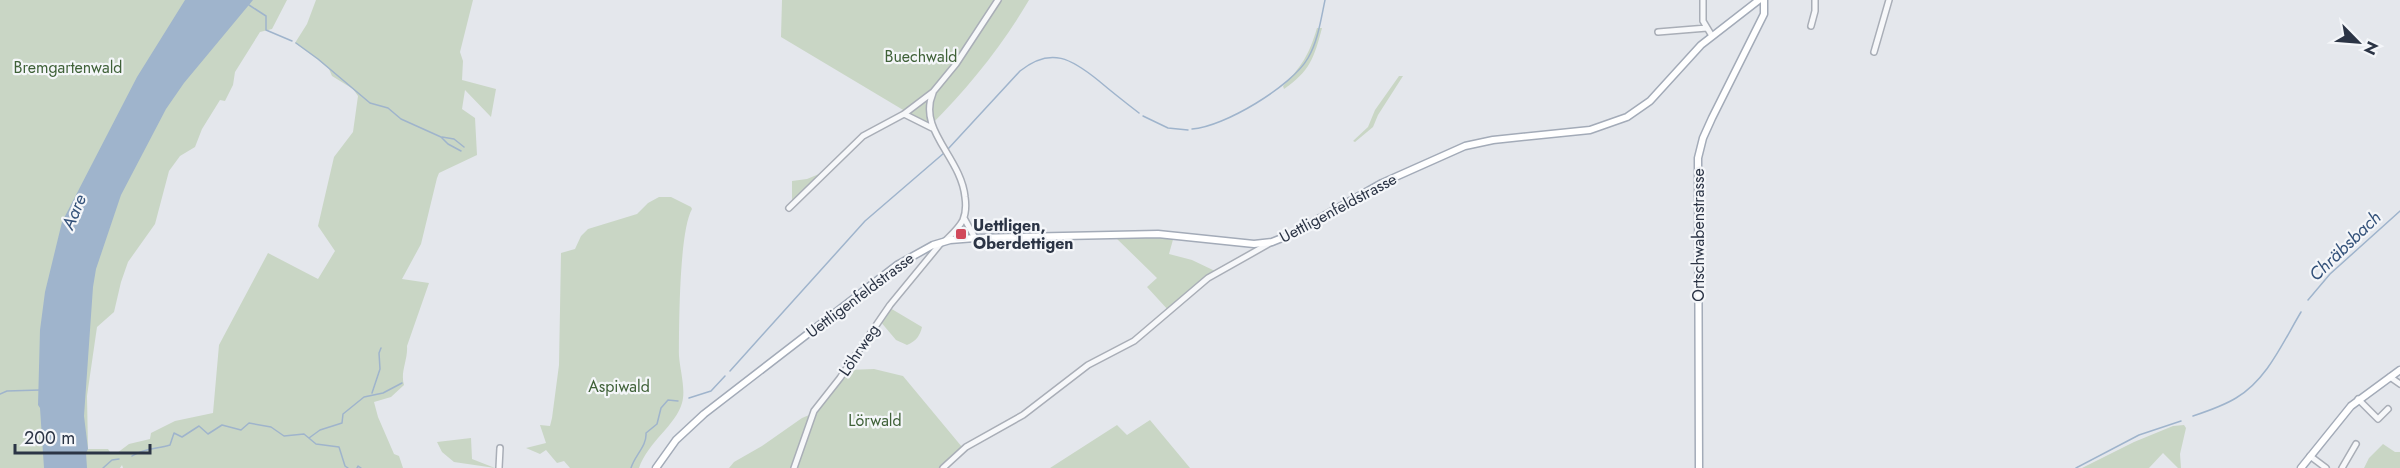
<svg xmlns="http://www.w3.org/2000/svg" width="2400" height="468" viewBox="0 0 2400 468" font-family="Jost,sans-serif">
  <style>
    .green { fill: #c9d6c5 }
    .water { fill: #9fb4cc }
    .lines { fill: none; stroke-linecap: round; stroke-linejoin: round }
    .stream { stroke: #9fb4cc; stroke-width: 1.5 }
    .minor-casing { stroke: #a9aeb7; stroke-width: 8 }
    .major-casing { stroke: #a3abb8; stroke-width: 9 }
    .minor { stroke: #f7f8fa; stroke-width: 5 }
    .major { stroke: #fff; stroke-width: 6 }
    .poi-dot { fill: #d1495b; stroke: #f4f6f9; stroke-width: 2 }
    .labels { text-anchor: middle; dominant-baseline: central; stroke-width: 4.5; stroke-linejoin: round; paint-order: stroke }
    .park-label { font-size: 16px; fill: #3f6138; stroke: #f4f6f9 }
    .street-label { font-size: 16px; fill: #2b3445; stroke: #f4f6f9 }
    .poi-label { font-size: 16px; font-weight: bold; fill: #2b3445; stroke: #f4f6f9; text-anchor: start }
    .water-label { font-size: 18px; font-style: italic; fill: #34527a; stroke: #f4f6f9 }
  </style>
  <rect width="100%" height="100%" fill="#e4e7ec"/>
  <path class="green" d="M0 0H287L272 29 260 32 235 72 233 85 225 101 220 100 202 129 195 147 180 156 169 171 155 224 128 262 121 282 114 312 97 327 87 396 88 449H108L110 452 117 453 129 444 150 439 151 433 175 421 213 413 219 345 268 253 318 279 335 251 318 226 334 157 353 132 358 96 353 89 332 76 329 69 317 59 295 43 307 24 316 0H473L460 52 463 61 462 80 496 89 491 117 465 90 462 109 475 118 477 155 439 173 437 178 421 244 402 279 429 283 407 346C408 360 400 372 404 385L391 397 374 402 378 417 394 454 399 456 403 468H123L122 465 120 468H0Z
    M782 0H1029C1002 46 968 88 930 126L781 37Z
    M1317 28H1322C1314 58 1310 71 1284 89L1283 86C1302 66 1309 55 1317 28Z
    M1399 76H1403L1378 115 1373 127 1355 142 1353 141 1368 127 1375 110Z
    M824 172 792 204V181L807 179Z
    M659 197H671L691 207 692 209C679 232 679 327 679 356 680 370 686 390 682 403 676 425 648 442 639 468H570L564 461 557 463 546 450 540 454 526 448 546 443 540 425 550 426 552 418 559 365 561 253 575 249 581 236 588 229 637 214 648 203Z
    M1114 236H1174L1169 254 1192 260 1215 271 1169 311 1147 287 1157 278Z
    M890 308 922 327C920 336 916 341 907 345L896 340 880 321Z
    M874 369 903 376 962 447 941 468H729L734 462 762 446 802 418 814 413 847 370Z
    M1150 420 1190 468H1050L1117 425 1127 435Z
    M2173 426 2184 425 2186 428 2180 454 2181 468H2178L2163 453 2149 468H2082L2134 442Z
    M471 438 472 459 495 468 454 462 442 452 437 442Z
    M2383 444 2395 452H2400V468H2364L2369 458Z"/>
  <path class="water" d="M185 0H253L184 83 166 109 121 195 96 269 93 287 84 416 88 449 86 453 87 468H44L40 408 38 405 40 330 45 292 62 222 137 77Z"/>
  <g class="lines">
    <path class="stream" d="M249 5 266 16V30L292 41
      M296 43 318 59 370 103 388 108 401 119 441 137 448 144 461 151
      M1143 116 1168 128 1188 130
      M1192 129C1224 127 1292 86 1308 58 1318 41 1321 19 1325 0
      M442 137 454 139 464 147
      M948 149 1020 71C1051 46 1072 59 1099 81 1112 92 1126 103 1139 113
      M2308 300 2330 274 2400 211
      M730 371 865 221 944 153
      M372 393 380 369 379 353 381 348
      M0 394 7 391 40 390
      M689 398 711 391 725 376
      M2193 416C2208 411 2223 406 2236 398 2267 380 2283 342 2301 312
      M309 438 320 430 342 423 343 414 364 397 383 393 402 383
      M132 456C144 448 157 449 170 445L174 433 182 437 199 426 208 434 222 425 241 430 249 423 271 427 284 436 304 434 316 444 339 447 345 466 348 468
      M103 468 112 460 119 459
      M357 468 358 466 361 468
      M631 468C635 455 647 446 646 433L657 424 661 408 668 400 678 401
      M2076 468 2139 435 2181 421"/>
    <g class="minor-casing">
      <path id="minor" d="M1703 0V21L1712 36
        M1811 26 1815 11V0
        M1658 32 1707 28
        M1874 52 1889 0
        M933 93C917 130 961 157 965 197 966 204 966 213 963 220 959 228 951 235 945 241
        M904 114 932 128
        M789 208 863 136 904 114 933 92 956 64 998 0
        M964 218 975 238
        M2390 377 2400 384
        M2358 399 2378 419 2388 409
        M2310 456 2326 468
        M499 468 500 448
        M794 468 814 411 840 378 890 305 941 243
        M943 468 966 447 1023 415 1088 365 1134 341 1208 278 1272 242
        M2342 468 2356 444"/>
    </g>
    <g class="major-casing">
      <path id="major" d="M656 468 676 440 704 414 897 265 933 245 950 240 975 238 1158 234 1254 244 1272 242 1292 234 1382 183 1465 146 1493 140 1590 130 1627 117 1650 101 1701 45 1759 0
        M1699 468 1698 158 1703 138 1712 118 1764 14V0
        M2301 468 2351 406 2400 370"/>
    </g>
    <use href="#minor" class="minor"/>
    <use href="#major" class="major"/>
  </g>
  <rect class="poi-dot" x="955" y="228" width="12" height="12" rx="3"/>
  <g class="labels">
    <g class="park-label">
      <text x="921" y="56">Buechwald</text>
      <text x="68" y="67">Bremgartenwald</text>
      <text x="619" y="386">Aspiwald</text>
      <text x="875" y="420">Lörwald</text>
    </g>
    <g class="street-label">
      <text transform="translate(1338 208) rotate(-28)">Uettligenfeldstrasse</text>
      <text transform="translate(1698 235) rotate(-90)">Ortschwabenstrasse</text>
      <text transform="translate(860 295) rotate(-37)">Uettligenfeldstrasse</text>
      <text transform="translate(859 350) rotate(-56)">Löhrweg</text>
    </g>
    <g class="poi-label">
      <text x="973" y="225">Uettligen,<tspan x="973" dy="18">Oberdettigen</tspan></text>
    </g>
    <g class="water-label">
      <text transform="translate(74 212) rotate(-67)">Aare</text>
      <text transform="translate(2345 246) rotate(-44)">Chräbsbach</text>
    </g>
  </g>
  <g transform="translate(2358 42) rotate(115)" stroke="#f4f6f9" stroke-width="4.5" paint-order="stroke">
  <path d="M0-4.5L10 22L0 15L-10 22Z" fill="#2b3445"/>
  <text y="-9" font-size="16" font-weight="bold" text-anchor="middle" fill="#2b3445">N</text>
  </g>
  <path d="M15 444v9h135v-9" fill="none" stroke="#2b3445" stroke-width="3"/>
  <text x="24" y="444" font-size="18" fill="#2b3445" stroke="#f4f6f9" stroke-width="4.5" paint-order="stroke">200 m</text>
</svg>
